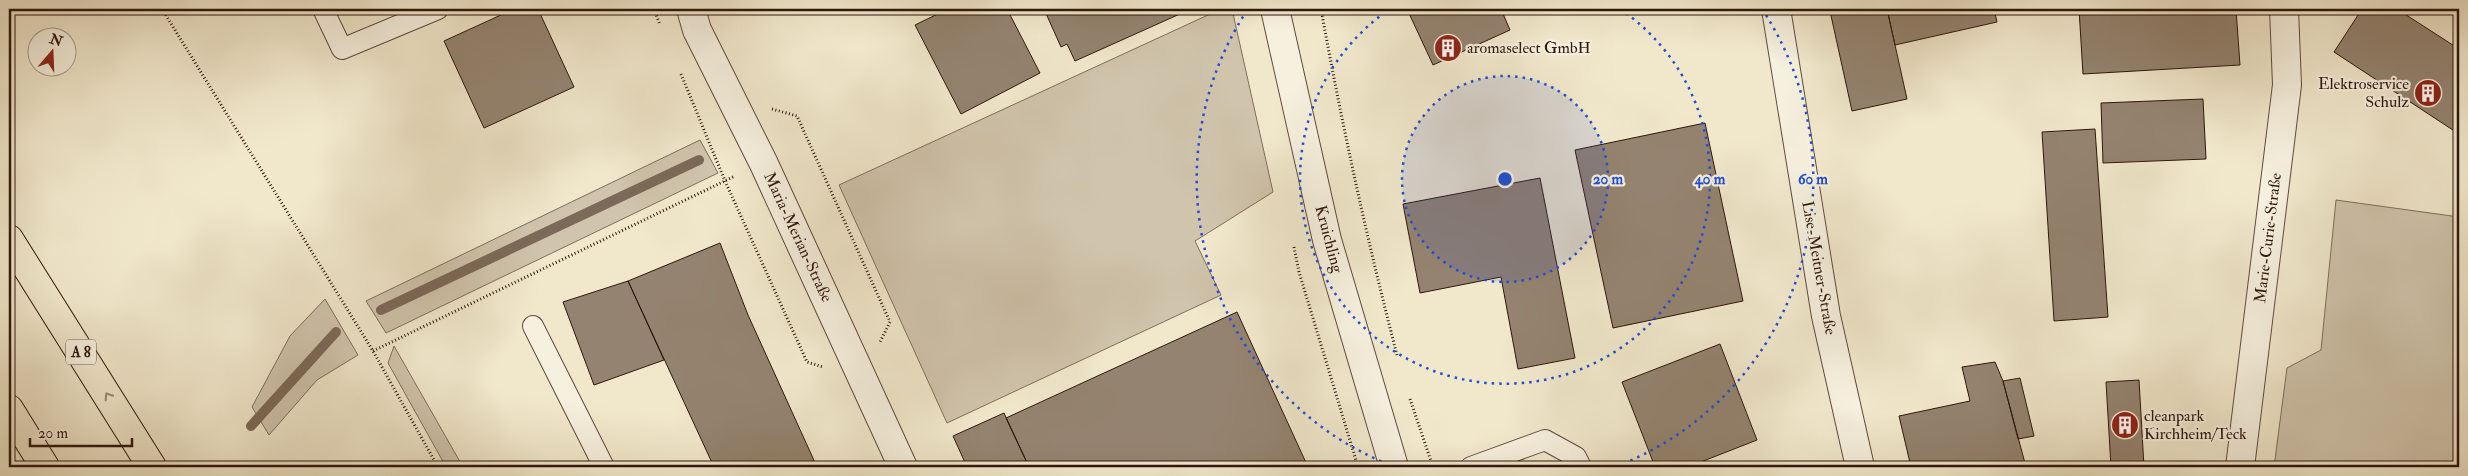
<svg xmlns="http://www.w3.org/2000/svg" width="2468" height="476" viewBox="0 0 2468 476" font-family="'IM FELL Double Pica',serif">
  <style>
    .green { fill: #d0c4ac; stroke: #806d5c }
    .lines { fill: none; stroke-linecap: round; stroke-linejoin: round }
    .stream { stroke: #7c6959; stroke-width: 10 }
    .building { fill: #948370; stroke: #2f160d }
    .lane-casing { stroke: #604a3d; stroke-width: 22 }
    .street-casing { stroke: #604a3d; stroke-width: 30 }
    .highway-casing { stroke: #2f160d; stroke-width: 30 }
    .path { stroke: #2f160d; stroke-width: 3; stroke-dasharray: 1 2.5; stroke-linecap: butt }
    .lane { stroke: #f6f0de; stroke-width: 20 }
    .street { stroke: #f6f0de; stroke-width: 28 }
    .highway { stroke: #f1e8cc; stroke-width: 28 }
    .oneway { stroke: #9a8a76 }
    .ring { fill: none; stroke: #1d4ed8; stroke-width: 2.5; stroke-dasharray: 2.5 5 }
    .labels { text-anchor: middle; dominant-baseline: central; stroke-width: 4.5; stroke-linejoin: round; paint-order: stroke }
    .shield { fill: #f6f0de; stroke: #6b574c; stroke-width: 1 }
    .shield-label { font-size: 15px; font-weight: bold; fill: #2f160d }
    .poi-label { font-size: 16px; fill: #2f160d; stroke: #f6f0de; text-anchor: start }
    .street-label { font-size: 16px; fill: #2f160d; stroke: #f6f0de }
    .centre { fill: #1d4ed8; stroke: #f6f0de; stroke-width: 2.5 }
    .ring-label { font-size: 15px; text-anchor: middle; font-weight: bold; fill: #1d4ed8; stroke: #f6f0de; stroke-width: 4.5; stroke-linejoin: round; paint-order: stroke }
  </style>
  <rect width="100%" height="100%" fill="#f1e8cc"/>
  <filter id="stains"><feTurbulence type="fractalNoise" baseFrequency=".004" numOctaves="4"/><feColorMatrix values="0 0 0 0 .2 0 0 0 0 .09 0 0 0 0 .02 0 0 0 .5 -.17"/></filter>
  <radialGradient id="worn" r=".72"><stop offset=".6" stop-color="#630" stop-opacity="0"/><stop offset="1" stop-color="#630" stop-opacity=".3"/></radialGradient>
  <path class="green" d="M1221 9H1232L1273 192 1195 241 1221 295 947 423 839 185Z
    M700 140 718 173 386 333 366 301Z
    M2336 200 2459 217V467H2274L2287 368 2321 350Z
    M325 299 358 355 317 380 269 435 252 407 290 336Z
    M394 346 463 467H446L388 363Z"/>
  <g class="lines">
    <path class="stream" d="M381 310 699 160
      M251 426 336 332"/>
  </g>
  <path class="building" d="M514 9H538L574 87 484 128 444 41Z
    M948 9H1007L1040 73 961 114 915 25Z
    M1044 9H1191L1075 61 1067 44 1061 47Z
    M1407 9H1501L1510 30 1433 65Z
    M1841 9H1887L1907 99 1852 111 1830 11Z
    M1887 9H1994L1997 22 1895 45Z
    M2079 9H2236L2240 65 2083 74Z
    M2362 9H2397L2459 49V134L2334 52Z
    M2203 99 2206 159 2103 163 2101 103Z
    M1705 123 1743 301 1613 328 1575 150Z
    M2095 129 2108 317 2054 321 2042 132Z
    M1540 178 1575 358 1518 369 1501 277 1420 293 1403 204Z
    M720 243 748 315 817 467H714L628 281Z
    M628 281 664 360 594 385 563 302Z
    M1237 312 1308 467H1029L1006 418Z
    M1720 344 1757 440 1688 467H1655L1622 382Z
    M1995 362 2003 381 2026 467H1911L1899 416 1970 401 1962 367Z
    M2020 378 2034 436 2018 439 2003 381Z
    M2139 380 2144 467H2111L2106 382Z
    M1004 413 1029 467H967L953 436Z"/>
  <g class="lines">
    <g class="lane-casing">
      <path id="lane" d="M323 9 342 49 438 9
        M533 326 604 467
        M1471 467 1545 440 1576 457 1581 467"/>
    </g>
    <g class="street-casing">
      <path id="street" d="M691 9 697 30 764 164 903 467
        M1275 9 1327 240 1394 467
        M1776 9 1826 316 1860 467
        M2240 467 2287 85 2284 9"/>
    </g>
    <g class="highway-casing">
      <path id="highway" d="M9 239 152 467
        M9 409 45 467"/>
    </g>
    <path class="path" d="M162 9 373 351 438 467
      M654 9 660 25
      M1321 9C1342 125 1367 240 1397 355
      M681 74 725 181 807 362 823 367
      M772 109 797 116 890 322 880 342
      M1294 247 1299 272 1358 467
      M373 351 735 176
      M1410 399 1433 467"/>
    <use href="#lane" class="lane"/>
    <use href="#street" class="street"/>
    <use href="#highway" class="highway"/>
  </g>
  <defs><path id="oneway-chevron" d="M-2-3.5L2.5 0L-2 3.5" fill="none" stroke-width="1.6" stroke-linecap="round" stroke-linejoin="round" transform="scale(1.25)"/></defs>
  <use class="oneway" href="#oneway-chevron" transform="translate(108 396) rotate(-122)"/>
  <circle cx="1505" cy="179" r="103" fill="#1d4ed8" fill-opacity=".12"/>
  <g class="ring">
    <circle cx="1505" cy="179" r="103"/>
    <path d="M1620 9A205 205 0 1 1 1390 9"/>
    <path d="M1395 467A308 308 0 0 1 1248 9M1762 9A308 308 0 0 1 1615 467"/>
  </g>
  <defs>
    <g id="building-disc" transform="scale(1.4375)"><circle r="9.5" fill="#8f2418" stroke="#f6f0de"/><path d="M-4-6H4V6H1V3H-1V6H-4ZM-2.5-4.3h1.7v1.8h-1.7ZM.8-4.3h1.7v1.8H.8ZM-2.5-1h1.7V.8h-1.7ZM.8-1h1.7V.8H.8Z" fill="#fff"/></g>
  </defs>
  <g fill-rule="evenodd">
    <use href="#building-disc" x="1448" y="48"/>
    <use href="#building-disc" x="2428" y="93"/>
    <use href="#building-disc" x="2125" y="425"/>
  </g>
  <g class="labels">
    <rect class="shield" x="66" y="339.5" width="30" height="25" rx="4"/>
    <g class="shield-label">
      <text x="81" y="352">A 8</text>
    </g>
    <g class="poi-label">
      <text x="1467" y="48">aromaselect GmbH</text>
      <text x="2409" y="84" text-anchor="end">Elektroservice<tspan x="2409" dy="18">Schulz</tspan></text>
      <text x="2144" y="416">cleanpark<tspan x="2144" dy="18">Kirchheim/Teck</tspan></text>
    </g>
    <g class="street-label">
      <text transform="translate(798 237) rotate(65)">Maria-Merian-Straße</text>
      <text transform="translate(2268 238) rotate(-83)">Marie-Curie-Straße</text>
      <text transform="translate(1329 239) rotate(75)">Kruichling</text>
      <text transform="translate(1819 268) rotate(80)">Lise-Meitner-Straße</text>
    </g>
  </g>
  <circle cx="1505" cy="179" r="8" class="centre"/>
  <g class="ring-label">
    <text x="1608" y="184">20 m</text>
    <text x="1710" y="184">40 m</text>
    <text x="1813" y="184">60 m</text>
  </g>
  <rect width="2468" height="476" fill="none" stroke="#f1e8cc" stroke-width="30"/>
  <rect x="10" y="10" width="2448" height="456" fill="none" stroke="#2f160d" stroke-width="2.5"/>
  <rect x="15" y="15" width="2438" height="446" fill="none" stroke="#2f160d"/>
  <g transform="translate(52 52) rotate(19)"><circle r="24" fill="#f6f0de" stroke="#a6998a"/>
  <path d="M0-4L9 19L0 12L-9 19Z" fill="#8f2418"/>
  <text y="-8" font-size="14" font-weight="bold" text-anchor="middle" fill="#2f160d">N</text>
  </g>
  <path d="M30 438v8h102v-8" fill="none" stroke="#2f160d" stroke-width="2.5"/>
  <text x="38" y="438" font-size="15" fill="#2f160d" stroke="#f6f0de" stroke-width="4" paint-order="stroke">20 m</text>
  <rect width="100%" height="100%" filter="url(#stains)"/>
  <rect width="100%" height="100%" fill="url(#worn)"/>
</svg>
